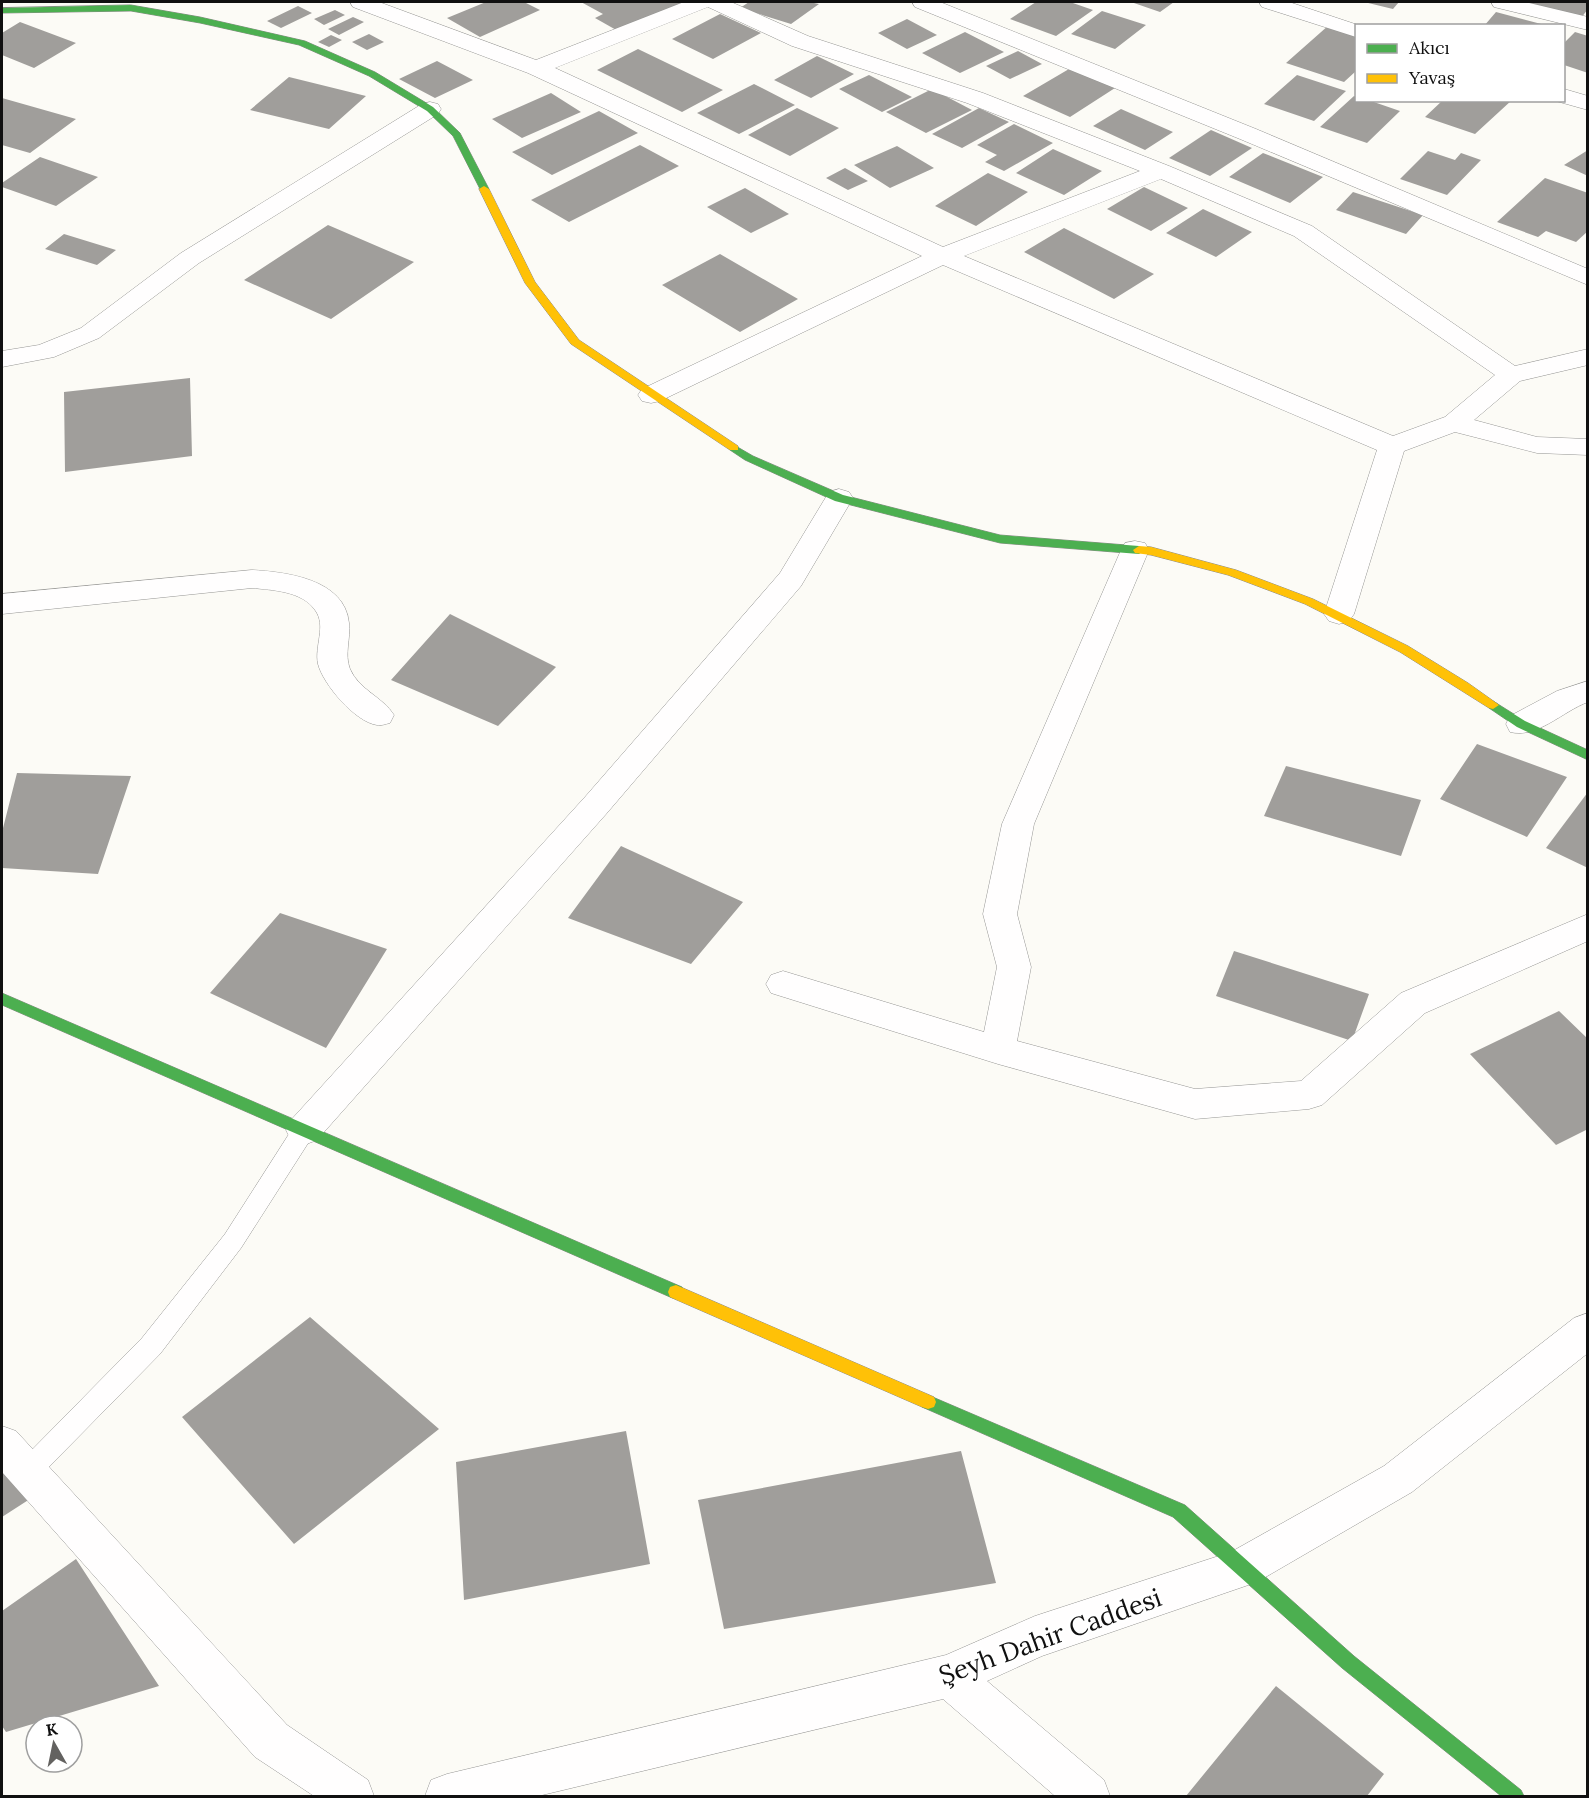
<svg xmlns="http://www.w3.org/2000/svg" width="1589" height="1798" viewBox="0 0 1589 1798" font-family="Lora,serif">
  <style>
    .building { fill: #a09e9b }
    .lines { fill: none; stroke-linecap: round; stroke-linejoin: round }
    .lane-casing { stroke: #969694; stroke-width: 1 }
    .street-casing { stroke: #969694; stroke-width: 1 }
    .fast-casing { stroke: #8d8c8a; stroke-width: 1 }
    .slow-casing { stroke: #8d8c8a; stroke-width: 1 }
    .lane { fill: #fffefe; fill-rule: evenodd }
    .street { fill: #fffefe; fill-rule: evenodd }
    .fast { fill: #4caf50; fill-rule: evenodd }
    .slow { fill: #ffc107; fill-rule: evenodd }
    .labels { text-anchor: middle; dominant-baseline: central; stroke-width: 6; stroke-linejoin: round; paint-order: stroke }
    .near-street-label { font-size: 26px; fill: #101010; stroke: #fff }
  </style>
  <rect width="100%" height="100%" fill="#fcfbf6"/>
  <path class="building" d="M486 2H524L540 10 480 37 447 18Z
    M581 2H678L682 4 618 31 595 18 603 14Z
    M749 2H809L819 4 791 24 740 8Z
    M1036 2H1070L1093 10 1056 36 1010 19Z
    M1131 2H1174L1160 12Z
    M1364 2H1399L1393 9Z
    M1523 2H1588V9L1581 18Z
    M298 6 312 13 281 28 267 21Z
    M335 10 345 15 324 25 314 19Z
    M1102 11 1146 25 1115 49 1071 34Z
    M1496 12 1545 25 1544 26H1484Z
    M720 14 761 33 713 59 672 39Z
    M353 17 364 22 339 35 328 29Z
    M907 19 937 35 907 49 878 33Z
    M20 22 76 43 34 68 2 55V33Z
    M1329 25 1356 34V71L1344 82 1286 63Z
    M965 32 1004 52 960 73 922 53Z
    M1575 32 1588 36V73L1564 65V43Z
    M369 34 384 42 367 50 352 42Z
    M331 35 342 40 329 47 318 42Z
    M638 49 723 90 682 112 597 70Z
    M1018 51 1042 64 1010 79 986 66Z
    M817 56 854 74 811 98 774 80Z
    M437 61 473 80 435 98 399 79Z
    M1069 69 1115 88 1070 117 1023 96Z
    M869 75 912 97 882 112 839 89Z
    M1297 75 1346 91 1314 121 1264 104Z
    M289 77 366 96 329 129 250 110Z
    M754 84 795 105 739 134 697 113Z
    M932 89 972 110 926 133 886 112Z
    M551 93 581 112 522 138 492 119Z
    M1354 96 1356 97V100H1368L1400 111 1367 143 1320 127Z
    M2 98 76 119 30 153 2 145Z
    M1443 100H1512L1475 134 1425 117Z
    M797 108 839 128 790 156 748 135Z
    M979 108 1009 122 962 148 932 134Z
    M1121 109 1173 132 1145 150 1093 126Z
    M599 111 638 133 552 175 512 152Z
    M1014 124 1053 143 1004 171 985 162 997 155 977 145Z
    M1211 130 1252 148 1210 176 1169 158Z
    M640 145 679 166 569 222 531 200Z
    M897 146 934 168 890 188 854 165Z
    M1053 149 1102 171 1064 195 1016 173Z
    M1588 150V176L1564 165Z
    M1428 151 1455 160 1461 153 1481 160 1447 195 1400 179Z
    M1263 153 1323 177 1290 203 1229 177Z
    M40 157 98 177 56 206 2 187V183Z
    M845 168 868 181 848 190 826 178Z
    M988 173 1028 192 976 226 935 206Z
    M1545 178 1588 193V231L1576 242 1546 231 1538 237 1497 222Z
    M1144 187 1188 208 1151 231 1107 209Z
    M745 188 789 214 751 233 707 207Z
    M1353 192 1423 215 1406 234 1336 210Z
    M1203 209 1252 232 1216 257 1166 233Z
    M328 225 414 262 331 319 244 280Z
    M1064 228 1154 274 1114 299 1024 252Z
    M64 234 116 250 97 265 45 249Z
    M720 254 798 299 740 332 662 285Z
    M190 378 192 456 65 472 64 392Z
    M450 614 556 667 498 726 391 680Z
    M1477 744 1567 777 1527 837 1440 799Z
    M1286 766 1421 800 1401 856 1264 816Z
    M17 773 131 776 98 874 2 868V832Z
    M1588 792V868L1546 848Z
    M621 846 743 902 691 964 568 918Z
    M280 913 387 949 326 1048 210 993Z
    M1234 951 1369 994 1352 1041 1216 996Z
    M1559 1011 1588 1039V1129L1556 1145 1470 1054Z
    M310 1317 439 1429 294 1544 182 1417Z
    M626 1431 650 1564 464 1600 456 1462Z
    M961 1451 996 1583 724 1629 698 1500Z
    M2 1468 33 1497 2 1517Z
    M76 1559 159 1686 6 1732 2 1726V1611Z
    M1276 1686 1384 1774 1367 1796H1186Z"/>
  <g class="lines">
    <g class="lane-casing">
      <path id="lane" d="M304 1121 312 1123 315 1130 312 1137 241 1248 160 1354 36 1480 27 1484 18 1480 14 1472 18 1464 142 1338 225 1234 296 1123Z"/>
    </g>
    <g class="street-casing">
      <path id="street" d="M350 2H379L536 60 684 2H731L808 36 983 93 1169 166 1312 226 1515 366 1588 349V365L1520 381 1474 420 1537 437 1588 439V455L1537 453 1455 432 1404 451 1354 614 1349 621 1339 624 1329 621 1324 614 1377 450 943 265 660 401 651 403 642 401 638 395 642 389 922 256 528 73 353 7ZM708 7 792 46 967 103 1140 171 943 247 555 68ZM1161 179 1294 236 1495 375 1445 417 1393 436 964 256Z
        M912 2H940L1256 129 1588 269V285L1240 139 915 7Z
        M1259 2H1289L1361 26H1356V37L1262 7Z
        M1491 2H1525L1588 17V30L1494 7Z
        M1564 89 1588 96V110L1556 101 1564 100Z
        M430 102 438 104 441 109 438 114 199 263 99 338 54 357 2 367V351L39 345 81 328 181 253 422 104Z
        M839 489 849 492 853 498 801 586 607 813 317 1140 304 1145 291 1140 286 1130 291 1120 585 797 780 573 829 492Z
        M1135 541 1145 543 1149 550 1034 824 1017 914 1031 967 1017 1041 1195 1089 1301 1081 1401 993 1588 914V941L1425 1013 1322 1105 1309 1109 1195 1119 998 1064 771 993 766 984 771 975 783 971 984 1032 997 967 983 914 1002 824 1121 550 1125 543Z
        M252 570C286 572 345 579 349 623 351 638 344 654 350 669 359 690 383 697 394 715L390 723C385 724 381 726 377 725 355 722 323 684 318 664 314 646 327 626 315 610 302 591 272 590 252 588L2 614V594Z
        M1588 681V702C1563 711 1537 739 1510 732L1506 724 1510 716 1557 691Z
        M1588 1313V1353L1412 1492 1257 1582 1042 1656 987 1681 1104 1780 1110 1796H1055L943 1699 538 1796H425L431 1780 447 1774 946 1655 1035 1616 1231 1552 1384 1466 1574 1318Z
        M2 1426 16 1431 287 1725 368 1780 374 1796H314L255 1757 2 1472Z"/>
    </g>
    <g class="fast-casing">
      <path id="fast" d="M131 5 200 17 305 41 375 72 433 107 460 133 489 189 481 191 453 136 427 111 369 76 299 45 200 23 131 11 2 13V8Z
        M734 445 753 456 843 495 1000 535 1139 546 1145 550 1139 554 1000 543 835 501 745 460 730 450 728 448Z
        M1493 701 1525 721 1588 750V760L1517 727 1489 708 1487 705Z
        M2 993 682 1287 684 1292 682 1297 676 1299 670 1297 2 1005Z
        M928 1395 1185 1505 1354 1656 1521 1790 1524 1796H1501L1342 1668 1173 1517 922 1407 920 1402 922 1397Z"/>
    </g>
    <g class="slow-casing">
      <path id="slow" d="M484 186 489 189 535 282 579 340 738 446V450H730L571 344 525 283 479 189Z
        M1139 546 1151 547 1236 570 1313 599 1408 646 1468 683 1499 705 1493 709 1489 708 1400 652 1305 604 1228 575 1151 555 1135 553 1133 550Z
        M676 1285 934 1397 936 1402 934 1407 928 1409 922 1407 670 1297 668 1292 670 1287Z"/>
    </g>
    <use href="#lane" class="lane"/>
    <use href="#street" class="street"/>
    <use href="#fast" class="fast"/>
    <use href="#slow" class="slow"/>
  </g>
  <g class="labels">
    <g class="near-street-label">
      <text transform="translate(1050 1636) rotate(-20)">Şeyh Dahir Caddesi</text>
    </g>
  </g>
  <rect width="1589" height="1798" fill="none" stroke="#101010" stroke-width="6"/>
  <rect x="1355" y="24" width="210" height="78" fill="#ffffff" stroke="#9f9f9f" stroke-width="1.5"/>
  <rect x="1367" y="44" width="30" height="9" fill="#4caf50" stroke="#9f9f9f" stroke-width="1.5"/>
  <text x="1409" y="54" font-size="18" fill="#101010">Akıcı</text>
  <rect x="1367" y="74" width="30" height="9" fill="#ffc107" stroke="#9f9f9f" stroke-width="1.5"/>
  <text x="1409" y="84" font-size="18" fill="#101010">Yavaş</text>
  <g transform="translate(54 1744) rotate(351)"><circle r="28" fill="#ffffff" stroke="#9f9f9f" stroke-width="1.5"/>
  <path d="M0-4.5L10 22L0 15L-10 22Z" fill="#636260"/>
  <text y="-9" font-size="16" font-weight="bold" text-anchor="middle" fill="#101010">K</text>
  </g>
</svg>
